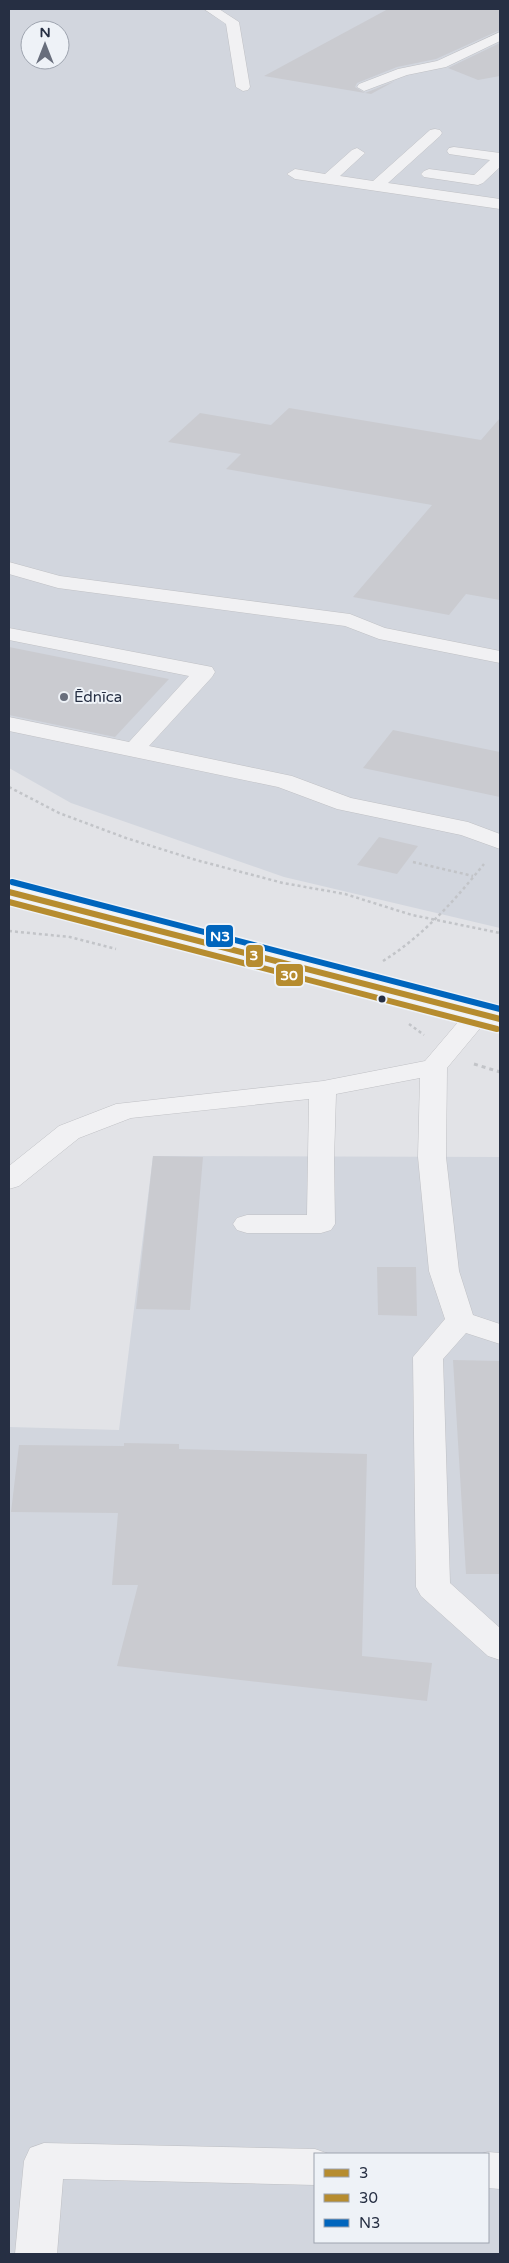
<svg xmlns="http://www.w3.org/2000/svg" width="509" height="2263" viewBox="0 0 509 2263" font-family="'Varela Round',sans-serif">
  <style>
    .built { fill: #d2d6de; fill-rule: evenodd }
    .building { fill: #cacbd0 }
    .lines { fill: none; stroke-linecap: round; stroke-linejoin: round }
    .minor-casing { stroke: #c0c1c5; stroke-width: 1 }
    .major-casing { stroke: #bdc0c5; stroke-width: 1 }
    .path-far1 { stroke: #c2c4c8; stroke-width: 2.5; stroke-dasharray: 3 3; stroke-linecap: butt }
    .path { stroke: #c2c4c8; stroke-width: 3; stroke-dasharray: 4 4; stroke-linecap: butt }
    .minor { fill: #f1f1f3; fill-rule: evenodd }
    .major { fill: #f5f5f6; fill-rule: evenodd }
    .bus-1-casing { stroke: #eef2f7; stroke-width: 9 }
    .bus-2-casing { stroke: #eef2f7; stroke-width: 9 }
    .bus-3-casing { stroke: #eef2f7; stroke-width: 9 }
    .bus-1 { stroke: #b68c2f; stroke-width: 6 }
    .bus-2 { stroke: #b68c2f; stroke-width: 6 }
    .bus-3 { stroke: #0065bd; stroke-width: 6 }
    .poi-dot { fill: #686e7c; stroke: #eef2f7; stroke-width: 2 }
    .bus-dot { fill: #262f43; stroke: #eef2f7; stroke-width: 2 }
    .labels { text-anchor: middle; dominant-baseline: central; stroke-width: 4; stroke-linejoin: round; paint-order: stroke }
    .far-poi-label { font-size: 15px; fill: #262f43; stroke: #eef2f7; text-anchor: start }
    .line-badge { stroke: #eef2f7; stroke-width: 2 }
    .badge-label { font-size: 14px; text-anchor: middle; font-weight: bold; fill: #fff }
  </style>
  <rect width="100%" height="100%" fill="#e2e3e7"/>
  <path class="built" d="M9 9H500V928L284 877 71 803 9 768ZM30 30H60V60H30Z
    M153 1156 500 1157V2254H9V1427L119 1430ZM315 2154H488V2242H315Z"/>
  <path class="building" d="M388 9H500V30L436 59 397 67 357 83 355 87 365 93 395 81 371 94 264 76Z
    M500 43V76L478 80 448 68Z
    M289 408 481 440 500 418V600L466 594 449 615 353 597 432 505 226 469 241 454 168 442 200 413 271 425Z
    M9 647 169 679 115 737 9 715Z
    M393 730 500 752V797L363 768Z
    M379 837 418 846 397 874 357 865Z
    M153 1156 203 1157 190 1310 136 1309Z
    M377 1267H416L417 1316 378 1315Z
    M453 1360 500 1361V1574H466Z
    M124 1443 179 1444V1449L367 1454 362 1656 432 1663 427 1701 117 1666 138 1585H112L118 1513 11 1512 19 1445 124 1446Z"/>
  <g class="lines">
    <g class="minor-casing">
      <path id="minor" d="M204 9H219L239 22 250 87 248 90 243 91 236 87 226 24Z
        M500 32V41L446 67 407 75 364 91 357 87 359 84 398 69 437 61Z
        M435 129 440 130 442 133 440 136 388 183 500 199V209L295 179 287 174 295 169 325 174 352 150 357 148 365 153 340 176 373 181 430 130Z
        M454 147 500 153V167L483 183 478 185 424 177 421 174 424 171 429 169 474 175 490 160 449 154 447 151 449 148Z
        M9 562 60 576 350 614 385 628 500 651V663L379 639 345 626 58 588 9 574Z
        M9 628 212 667 215 672 212 677 149 746 292 776 351 798 468 822 500 834V849L461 835 337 809 278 787 9 731V717L129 742 189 676 9 640Z
        M479 1006 488 1008 492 1014 447 1068 446 1157 459 1271 473 1315 500 1324V1344L466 1333 443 1359 450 1583 500 1628V1660L488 1656 421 1596 416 1587 413 1357 445 1319 429 1271 418 1157 420 1078 336 1094 334 1159 335 1224 331 1230 321 1233H247L237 1230 233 1224 237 1218 247 1215H307L309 1099 131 1118 79 1138 19 1186 9 1189V1166L59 1126 116 1104 323 1081 425 1061 470 1008Z
        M44 2143 315 2149 329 2154H315V2185L63 2179 57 2254H15L24 2161 30 2148Z
        M488 2152 500 2153V2189L488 2188V2154H481Z"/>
    </g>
    <g class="major-casing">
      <path id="major" d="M9 885 500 1011V1027L9 899Z"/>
    </g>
    <path class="path-far1" d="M9 787 59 813 126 838 196 860 283 883 345 894 412 915 500 933
      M413 862 473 876
      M9 931 70 937 116 949
      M383 961C423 936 455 900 484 864
      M409 1024 424 1035"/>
    <path class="path" d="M474 1064 500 1072"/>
    <use href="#minor" class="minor"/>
    <use href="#major" class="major"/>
    <g class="bus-1-casing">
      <path id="bus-1" d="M9 892 500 1019"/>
    </g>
    <g class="bus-2-casing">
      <path id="bus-2" d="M9 902 497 1029"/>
    </g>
    <g class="bus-3-casing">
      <path id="bus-3" d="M12 882 500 1009"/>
    </g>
    <use href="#bus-1" class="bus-1"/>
    <use href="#bus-2" class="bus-2"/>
    <use href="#bus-3" class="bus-3"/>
  </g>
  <circle class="poi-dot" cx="64" cy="697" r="5"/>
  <circle class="bus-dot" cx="382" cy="999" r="4.5"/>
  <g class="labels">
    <g class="far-poi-label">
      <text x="74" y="697">Ēdnīca</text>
    </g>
  </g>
  <g class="line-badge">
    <rect x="205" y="924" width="29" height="24" rx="5" fill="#0065bd"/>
    <rect x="245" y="944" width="19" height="24" rx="5" fill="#b68c2f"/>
    <rect x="275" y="963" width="29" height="24" rx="5" fill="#b68c2f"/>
  </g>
  <g class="badge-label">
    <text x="220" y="941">N3</text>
    <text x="254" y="960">3</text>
    <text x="289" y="980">30</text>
  </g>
  <rect width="509" height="2263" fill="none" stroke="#262f43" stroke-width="20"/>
  <rect x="314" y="2153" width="175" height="90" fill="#eef2f7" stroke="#9ea4af"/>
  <rect x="324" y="2169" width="25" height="8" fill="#b68c2f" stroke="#9ea4af"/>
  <text x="359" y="2178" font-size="15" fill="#262f43">3</text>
  <rect x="324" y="2194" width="25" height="8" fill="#b68c2f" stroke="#9ea4af"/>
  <text x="359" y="2203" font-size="15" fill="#262f43">30</text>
  <rect x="324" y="2219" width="25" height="8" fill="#0065bd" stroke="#9ea4af"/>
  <text x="359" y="2228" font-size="15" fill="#262f43">N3</text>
  <g transform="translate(45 45)"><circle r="24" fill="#eef2f7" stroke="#9ea4af"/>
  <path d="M0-4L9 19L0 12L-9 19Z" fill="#686e7c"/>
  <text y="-8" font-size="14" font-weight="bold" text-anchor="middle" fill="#262f43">N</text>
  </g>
</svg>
